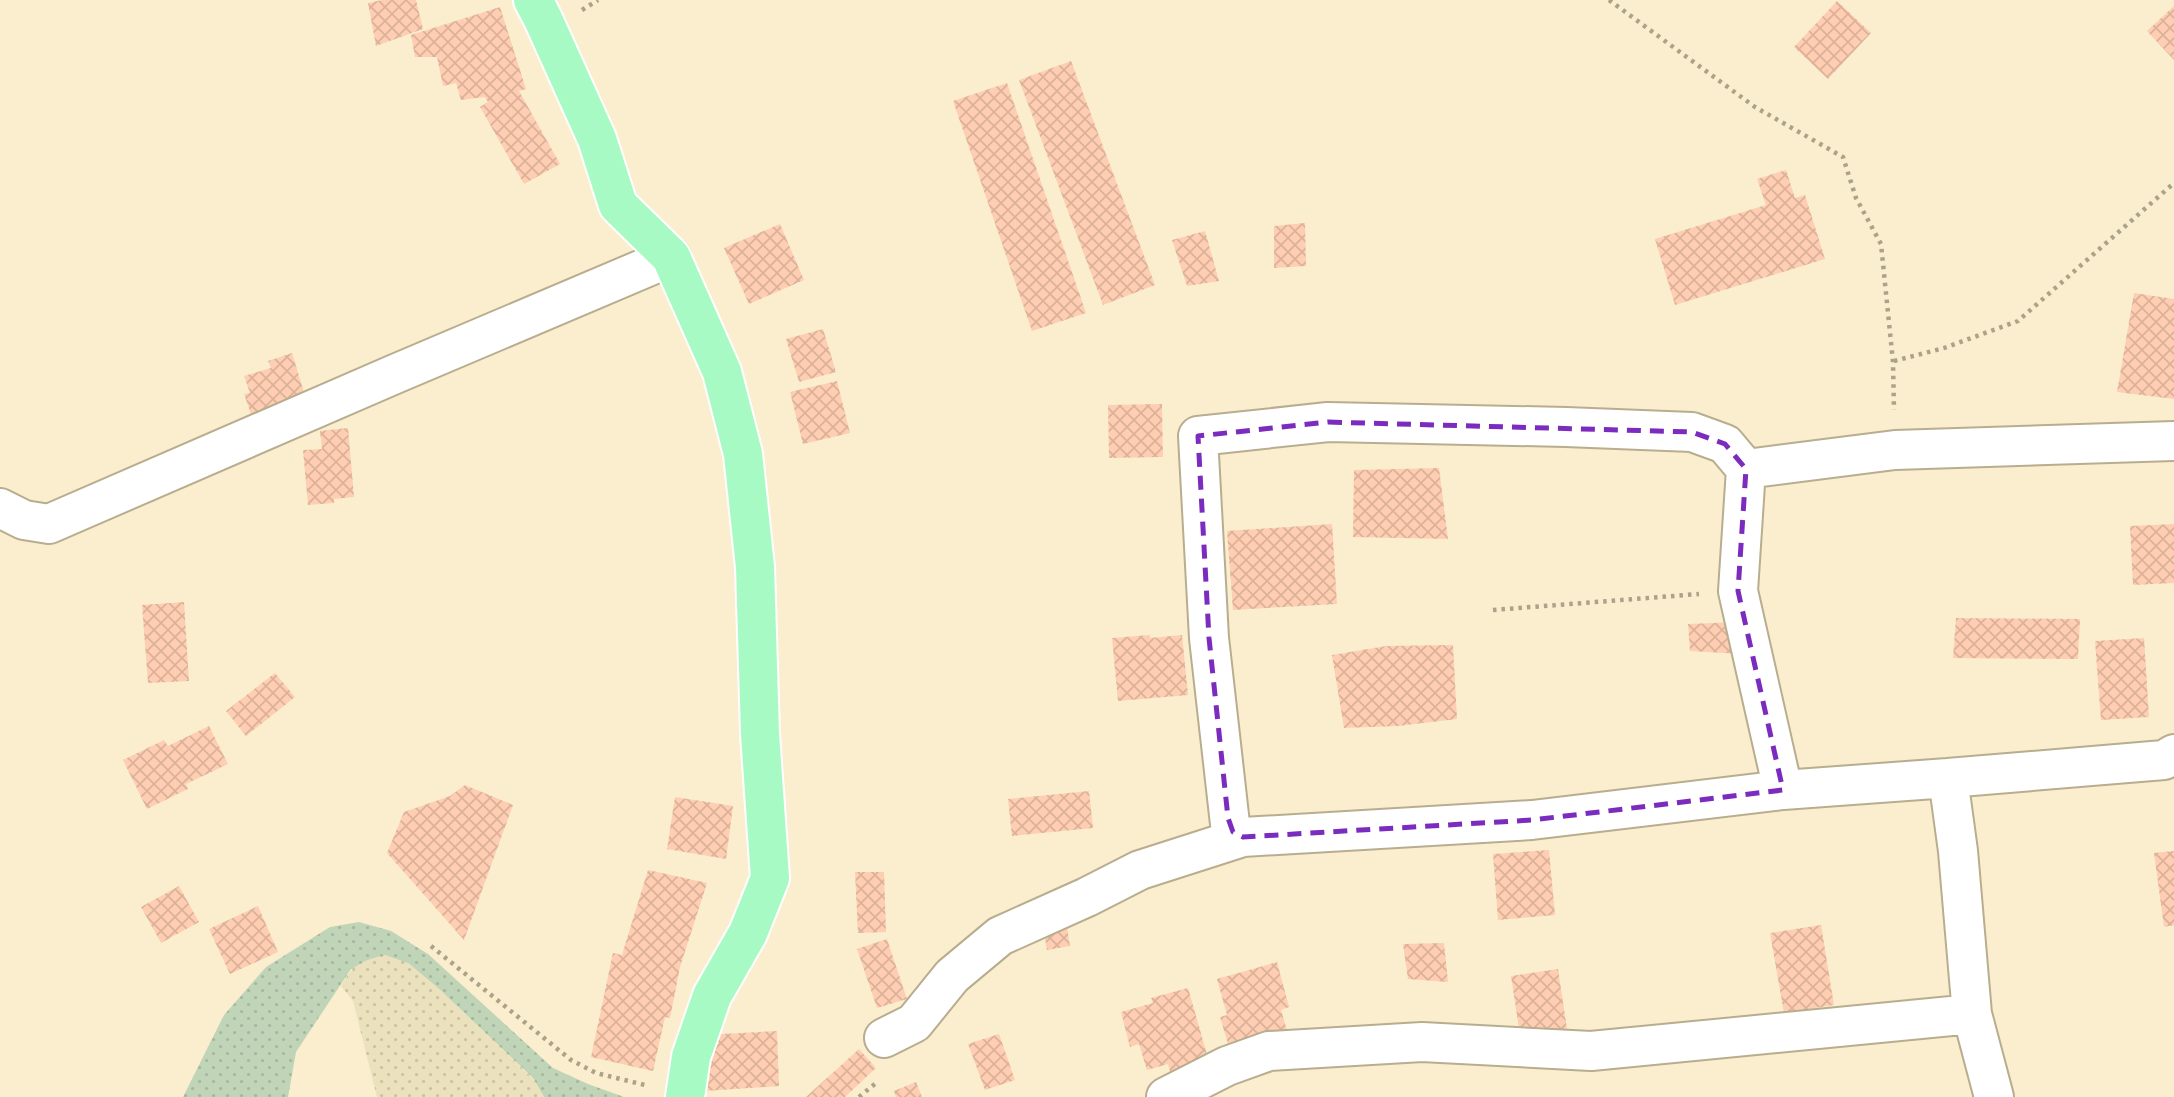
<svg xmlns="http://www.w3.org/2000/svg" width="2174" height="1097" viewBox="0 0 2174 1097" font-family="Montserrat,sans-serif">
  <style>
    .grass { fill: url(#grass-dots) }
    .sand { fill: url(#sand-dots) }
    .building { fill: url(#building-cross-hatch) }
    .lines { fill: none; stroke-linecap: round; stroke-linejoin: round }
    .minor-casing { stroke: #b8ad8e; stroke-width: 42 }
    .major-casing { stroke: #fff; stroke-width: 42 }
    .path { stroke: #aba28a; stroke-width: 4.5; stroke-dasharray: 3.5 5; stroke-linecap: butt }
    .minor { stroke: #fff; stroke-width: 38 }
    .major { stroke: #a8fac4; stroke-width: 38 }
    .marked { fill: none; stroke: #7b2cbf; stroke-width: 5; stroke-dasharray: 14 9; stroke-linejoin: round }
  </style>
  <defs>
    <pattern id="grass-dots" width="8" height="8" patternUnits="userSpaceOnUse" patternTransform="scale(1.75)"><rect width="8" height="8" fill="#c0d4b8"/><path d="M2 2h.1M6 6h.1" fill="none" stroke="#a6b79e" stroke-width="1.8" stroke-linecap="round"/></pattern>
    <pattern id="sand-dots" width="8" height="8" patternUnits="userSpaceOnUse" patternTransform="scale(1.75)"><rect width="8" height="8" fill="#ebe1bd"/><path d="M2 2h.1M6 6h.1" fill="none" stroke="#cac2a2" stroke-width="1.8" stroke-linecap="round"/></pattern>
    <pattern id="building-cross-hatch" width="8" height="8" patternUnits="userSpaceOnUse" patternTransform="scale(1.75)"><rect width="8" height="8" fill="#ffceb2"/><path d="M0 0l8 8M0 8l8-8" fill="none" stroke="#dbb299"/></pattern>
  </defs>
  <rect width="100%" height="100%" fill="#faeece"/>
  <path class="grass" d="M359 922 391 931 428 954 553 1068 588 1084 624 1097H544L533 1078 439 989 408 963 351 969 296 1052 288 1097H183L224 1015 266 967 330 927Z"/>
  <path class="sand" d="M385 955 408 963 439 989 533 1079 544 1097H377L353 1001 341 986C354 964 360 961 385 955Z"/>
  <path class="building" d="M382 0H416L423 29 376 46 368 3Z
    M1837 1 1871 33 1828 79 1794 47Z
    M2174 6V60L2147 31Z
    M500 7 526 89 519 91 560 164 524 184 480 107 488 102 485 97 461 100 456 83 443 86 437 57H415L411 35Z
    M1071 61 1155 285 1103 305 1019 80Z
    M1007 83 1086 313 1032 331 953 101Z
    M1786 170 1795 198 1805 195 1825 259 1675 305 1655 239 1766 205 1757 179Z
    M1305 223 1306 266 1274 268V226Z
    M780 224 804 280 749 304 724 248Z
    M1205 231 1219 281 1187 286 1172 240Z
    M2134 293 2174 299V399L2117 392Z
    M823 329 836 372 799 382 786 339Z
    M292 353 306 399 253 420 244 394 250 393 244 376 271 368 268 361Z
    M837 381 850 433 803 444 790 392Z
    M1162 404 1163 457 1109 458 1108 405Z
    M348 428 354 497 334 499V503L308 505 303 450 322 449 320 431Z
    M1439 468 1448 539 1353 537 1354 470Z
    M1332 524 1337 604 1233 610 1227 531Z
    M2174 524V583L2133 585 2130 526Z
    M184 602 189 681 148 683 142 605Z
    M1956 618 2080 619 2078 659 1953 658Z
    M1736 622 1742 654 1690 651 1688 624Z
    M1150 635V638L1182 635 1188 695 1118 701 1112 638Z
    M2144 638 2149 717 2101 720 2095 641Z
    M1453 645 1457 719 1398 726 1344 728 1332 655 1386 646Z
    M275 673 295 697 246 736 226 711Z
    M209 726 228 764 186 784 188 789 147 809 123 760 164 740 168 746Z
    M465 785 513 805 464 940 387 853 404 812 450 796Z
    M1089 791 1093 828 1012 836 1008 799Z
    M675 797 733 806 726 859 667 849Z
    M1549 850 1555 915 1498 920 1493 854Z
    M2174 851V925L2164 927 2154 853Z
    M648 870 707 883 680 967 670 1018 665 1017 653 1071 591 1057 613 953 622 955Z
    M855 872H884L886 932 858 933Z
    M179 886 199 922 161 943 141 907Z
    M258 906 278 952 230 974 209 929Z
    M1066 921 1070 946 1047 950 1043 926Z
    M1821 925 1834 1005 1784 1013 1770 933Z
    M887 939 907 999 877 1008 857 949Z
    M1444 943 1448 982 1408 979 1403 944Z
    M1277 962 1289 1007 1281 1010 1289 1037 1231 1054 1220 1017 1227 1015 1217 979Z
    M1558 969 1567 1029 1520 1035 1511 976Z
    M1188 988 1210 1065 1171 1075 1168 1064 1147 1070 1139 1044 1130 1047 1121 1012 1153 1003 1151 998Z
    M777 1031 779 1086 705 1091 704 1035Z
    M999 1034 1015 1080 985 1090 968 1044Z
    M859 1049 876 1068 845 1097H806Z
    M916 1082 922 1097H896L894 1091Z"/>
  <g class="lines">
    <g class="minor-casing">
      <path id="minor" d="M1746 469 1725 444 1692 432 1566 427 1328 422 1198 436 1209 638 1230 824 1233 832 1243 837 1532 820 1783 790 1948 778 1958 851 1972 1014 1994 1097
        M0 508 24 520 49 524 395 374 671 257
        M1948 778 2164 760 2174 754
        M1783 790 1738 591 1746 469 1895 450 2174 441
        M884 1038 914 1023 952 976 1000 936 1087 897 1140 870 1243 837
        M1166 1097 1227 1066 1269 1051 1422 1042 1591 1051 1972 1014"/>
    </g>
    <g class="major-casing">
      <path id="major" d="M533 0 543 19 597 139 618 205 671 257 722 372 743 454 755 567 760 734 770 878 748 933 712 996 691 1057 685 1097"/>
    </g>
    <path class="path" d="M1609 0 1755 107 1843 157 1856 198 1881 244 1893 362 1894 410
      M582 10 598 0
      M1894 361 1944 348 2018 321 2174 183
      M1493 610 1699 594
      M431 946 571 1060 596 1073 649 1086
      M859 1097 876 1083"/>
    <use href="#minor" class="minor"/>
    <use href="#major" class="major"/>
  </g>
  <path class="marked" d="M1328 422 1692 432 1725 444 1746 469 1738 591 1783 790 1532 820 1243 837 1233 832 1228 818 1209 638 1198 436Z"/>
</svg>
